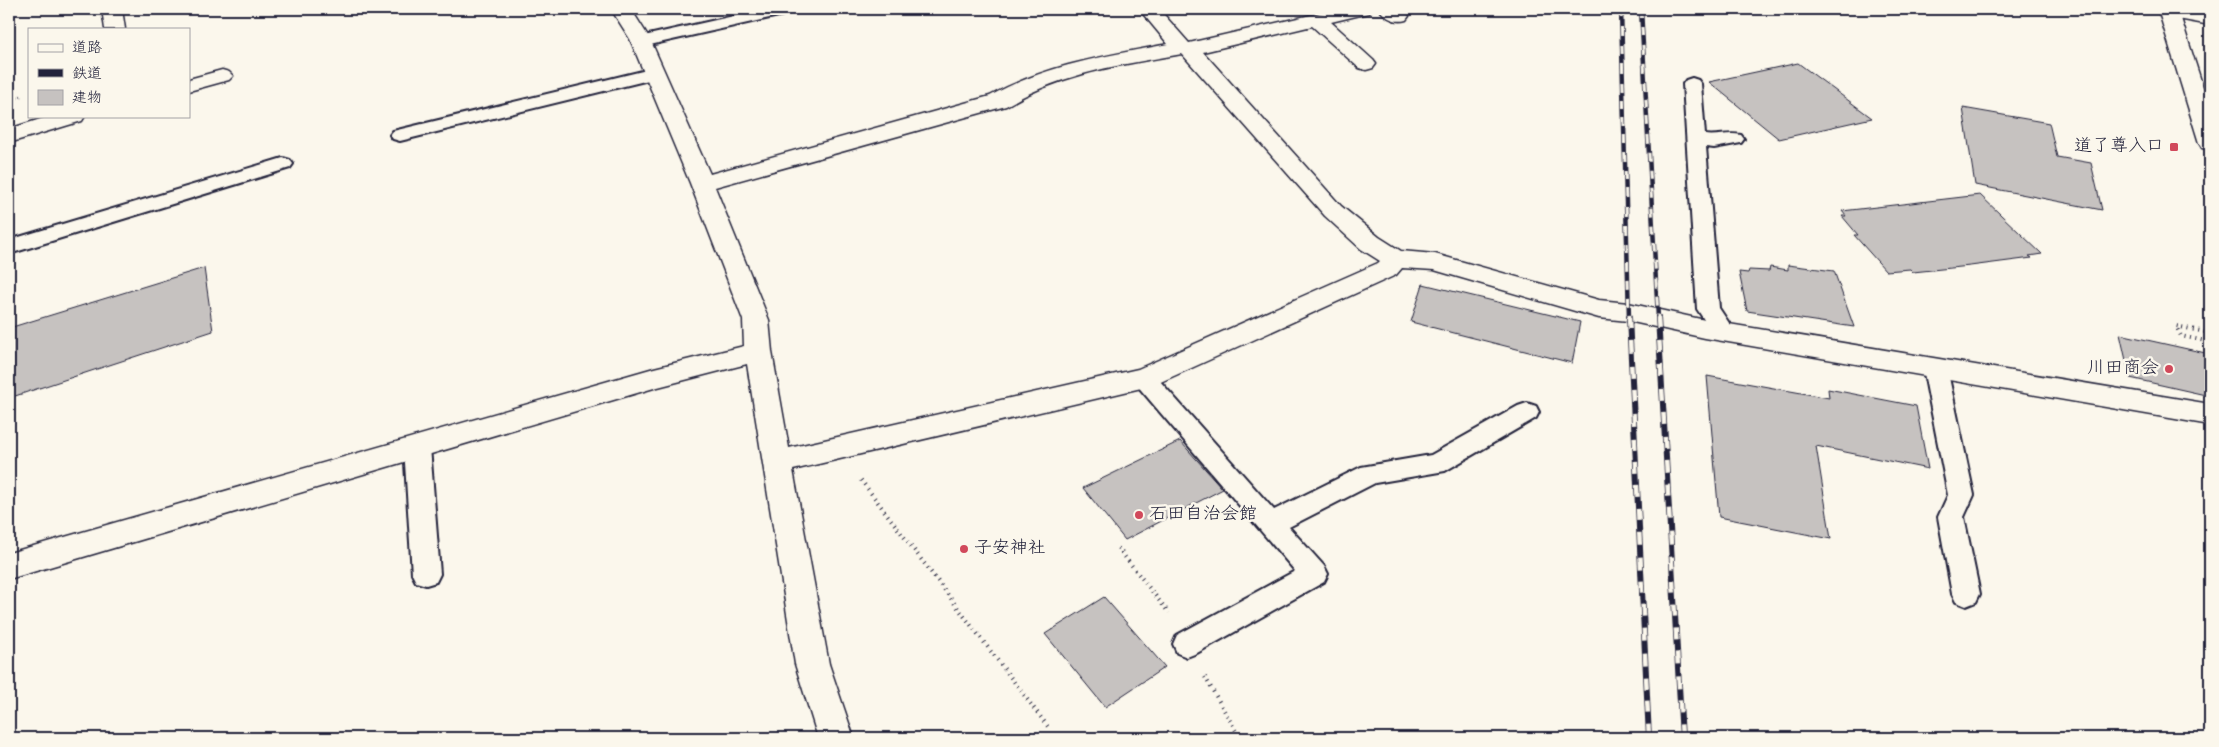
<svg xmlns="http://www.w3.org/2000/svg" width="2219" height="747" viewBox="0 0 2219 747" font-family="'Indie Flower','Klee One',sans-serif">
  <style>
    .building { fill: #c6c2c0; stroke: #22223b }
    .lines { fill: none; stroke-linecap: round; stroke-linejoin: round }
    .service-casing { stroke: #22223b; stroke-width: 4 }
    .minor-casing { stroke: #22223b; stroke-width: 3 }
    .trunk-casing { stroke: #22223b; stroke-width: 3 }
    .path-far1 { stroke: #22223b; stroke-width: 2.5; stroke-dasharray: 1 3; stroke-linecap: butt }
    .path { stroke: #22223b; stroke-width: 4; stroke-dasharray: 1 4.5; stroke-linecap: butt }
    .service { fill: #fbf7ec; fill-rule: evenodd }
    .minor { fill: #fbf7ec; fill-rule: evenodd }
    .trunk { fill: #fbf7ec; fill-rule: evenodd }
    .rail-far1-casing { stroke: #22223b; stroke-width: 4.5 }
    .rail-casing { stroke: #22223b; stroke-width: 6 }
    .rail-far1 { stroke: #fbf7ec; stroke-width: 3; stroke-dasharray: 9; stroke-linecap: butt }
    .rail { stroke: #fbf7ec; stroke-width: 4.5; stroke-dasharray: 12; stroke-linecap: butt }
    .poi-dot { fill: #d1495b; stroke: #fbf7ec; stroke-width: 2 }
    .labels { text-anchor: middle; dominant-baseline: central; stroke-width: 5; stroke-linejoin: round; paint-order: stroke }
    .poi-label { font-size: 18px; fill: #22223b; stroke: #fbf7ec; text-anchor: end }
  </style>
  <rect width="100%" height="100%" fill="#fbf7ec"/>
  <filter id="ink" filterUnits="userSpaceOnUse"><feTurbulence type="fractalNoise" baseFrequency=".02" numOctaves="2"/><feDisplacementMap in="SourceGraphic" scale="10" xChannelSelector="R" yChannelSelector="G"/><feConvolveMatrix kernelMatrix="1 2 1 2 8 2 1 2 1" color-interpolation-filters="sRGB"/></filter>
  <g filter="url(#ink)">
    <path class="building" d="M1798 63 1872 118 1779 139 1709 82Z
      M1963 108 2049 123 2057 157 2091 163 2102 210 1975 185Z
      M1980 195 2042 254 2029 256 2032 258 1970 266 1913 272 1910 269 1886 271 1854 235H1858L1842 216H1846L1842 211Z
      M1788 265 1834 271 1854 327 1747 311 1739 272 1748 273 1749 270 1769 271 1770 267 1788 270Z
      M204 268 213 331 9 398V328Z
      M1423 284 1580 322 1572 363 1411 322Z
      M2120 334 2210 354V396L2130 378Z
      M1707 376 1829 398 1828 389 1916 406 1928 469 1816 446 1831 539 1719 517Z
      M1180 441 1223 489 1125 540 1083 488Z
      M1104 597 1165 667 1105 707 1045 634Z"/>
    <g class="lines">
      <g class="service-casing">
        <path id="service" d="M765 9H794L792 13 641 47 635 46 632 42 635 38Z
          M655 68 661 69 664 73 661 77 400 141 393 139 390 135 393 131Z
          M1692 78 1698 80 1701 84 1705 135C1717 137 1729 132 1741 135L1744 139 1741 143 1714 148 1706 147 1719 308 1735 332 1732 338 1724 340 1716 338 1697 309 1683 84 1686 80Z
          M283 158 290 160 293 164 290 168 9 254V240Z
          M1935 360 1943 362 1947 368 1974 495 1964 517 1980 594 1976 602 1966 606 1956 602 1952 594 1938 517 1948 495 1923 368 1927 362Z
          M1144 369 1152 372 1274 510 1361 467 1431 455 1518 406 1527 403 1536 406 1539 412 1536 418 1445 471 1375 483 1289 527 1324 566 1328 574 1324 582 1197 653 1187 657 1177 653 1173 644 1177 635 1295 571 1136 384 1132 378 1136 372Z
          M417 437 426 440 430 447 440 574 436 582 426 585 416 582 412 574 404 447 408 440Z"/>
      </g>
      <g class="minor-casing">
        <path id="minor" d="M102 9H122L125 29H105Z
          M611 9H631L650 39 710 174 990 96C1046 65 1106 56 1168 44L1139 9H1159L1189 43 1337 9H1372L1369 13 1331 22 1373 60 1376 64 1373 68 1366 70 1359 68 1312 26 1203 52 1341 206 1379 237 1401 251 1435 254 1599 300 1628 303 1705 320 2210 404V425L1705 338 1628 321 1599 318 1434 270 1402 268 1396 275 1154 385 793 470 829 664 854 738H818L795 664 747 364 654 388 9 579V553L654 368 744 346 743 320 690 183 630 39ZM1182 54 1325 216 1361 249 1380 261 1378 263 1138 369 789 448 772 352 769 320 715 187 1006 106C1061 73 1120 65 1182 54Z
          M1379 9H1402L1409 16 1406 20C1395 23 1386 18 1379 9Z
          M2161 9H2185L2210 13V25L2162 16 2159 12Z
          M222 70 229 72 233 76 229 80 189 91V79Z
          M50 116H85L82 121 9 143V129Z"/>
      </g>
      <g class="trunk-casing">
        <path id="trunk" d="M2158 9H2178L2210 109V150L2202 148 2199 143Z"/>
      </g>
      <path class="path-far1" d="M9 100 21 96"/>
      <path class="path" d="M2210 333 2176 326 2181 336 2210 342
        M861 480 1049 728
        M1118 548 1169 613
        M1205 677 1240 738"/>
      <use href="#service" class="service"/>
      <use href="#minor" class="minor"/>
      <use href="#trunk" class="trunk"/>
      <g class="rail-far1-casing">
        <path id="rail-far1" d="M1621 9 1629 318
          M1641 9 1658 318"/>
      </g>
      <g class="rail-casing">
        <path id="rail" d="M1629 317 1649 738
          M1658 317 1682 738"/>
      </g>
      <use href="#rail-far1" class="rail-far1"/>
      <use href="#rail" class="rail"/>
    </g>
  </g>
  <g class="poi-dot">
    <rect x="2169" y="142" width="10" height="10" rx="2.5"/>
    <circle cx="2169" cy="369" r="5"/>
    <circle cx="1139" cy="515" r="5"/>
    <circle cx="964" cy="549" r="5"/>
  </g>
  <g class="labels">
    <g class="poi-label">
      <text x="2164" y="147">道了尊入口</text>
      <text x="2159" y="369">川田商会</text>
      <text x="1149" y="515" text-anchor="start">石田自治会館</text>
      <text x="974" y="549" text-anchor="start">子安神社</text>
    </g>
  </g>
  <rect width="2219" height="747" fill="none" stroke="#fbf7ec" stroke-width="30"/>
  <rect x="15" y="15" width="2189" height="717" fill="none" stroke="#22223b" stroke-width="2" filter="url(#ink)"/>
  <rect x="28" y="28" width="162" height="90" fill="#fbf7ec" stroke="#a4a2a5"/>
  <rect x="38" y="44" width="25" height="8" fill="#fbf7ec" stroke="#a4a2a5"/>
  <text x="72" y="52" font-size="15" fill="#22223b">道路</text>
  <rect x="38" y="69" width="25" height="8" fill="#22223b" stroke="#a4a2a5"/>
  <text x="72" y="78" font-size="15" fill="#22223b">鉄道</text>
  <rect x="38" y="90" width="25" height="15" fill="#c6c2c0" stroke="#a4a2a5"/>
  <text x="72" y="102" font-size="15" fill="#22223b">建物</text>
</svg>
